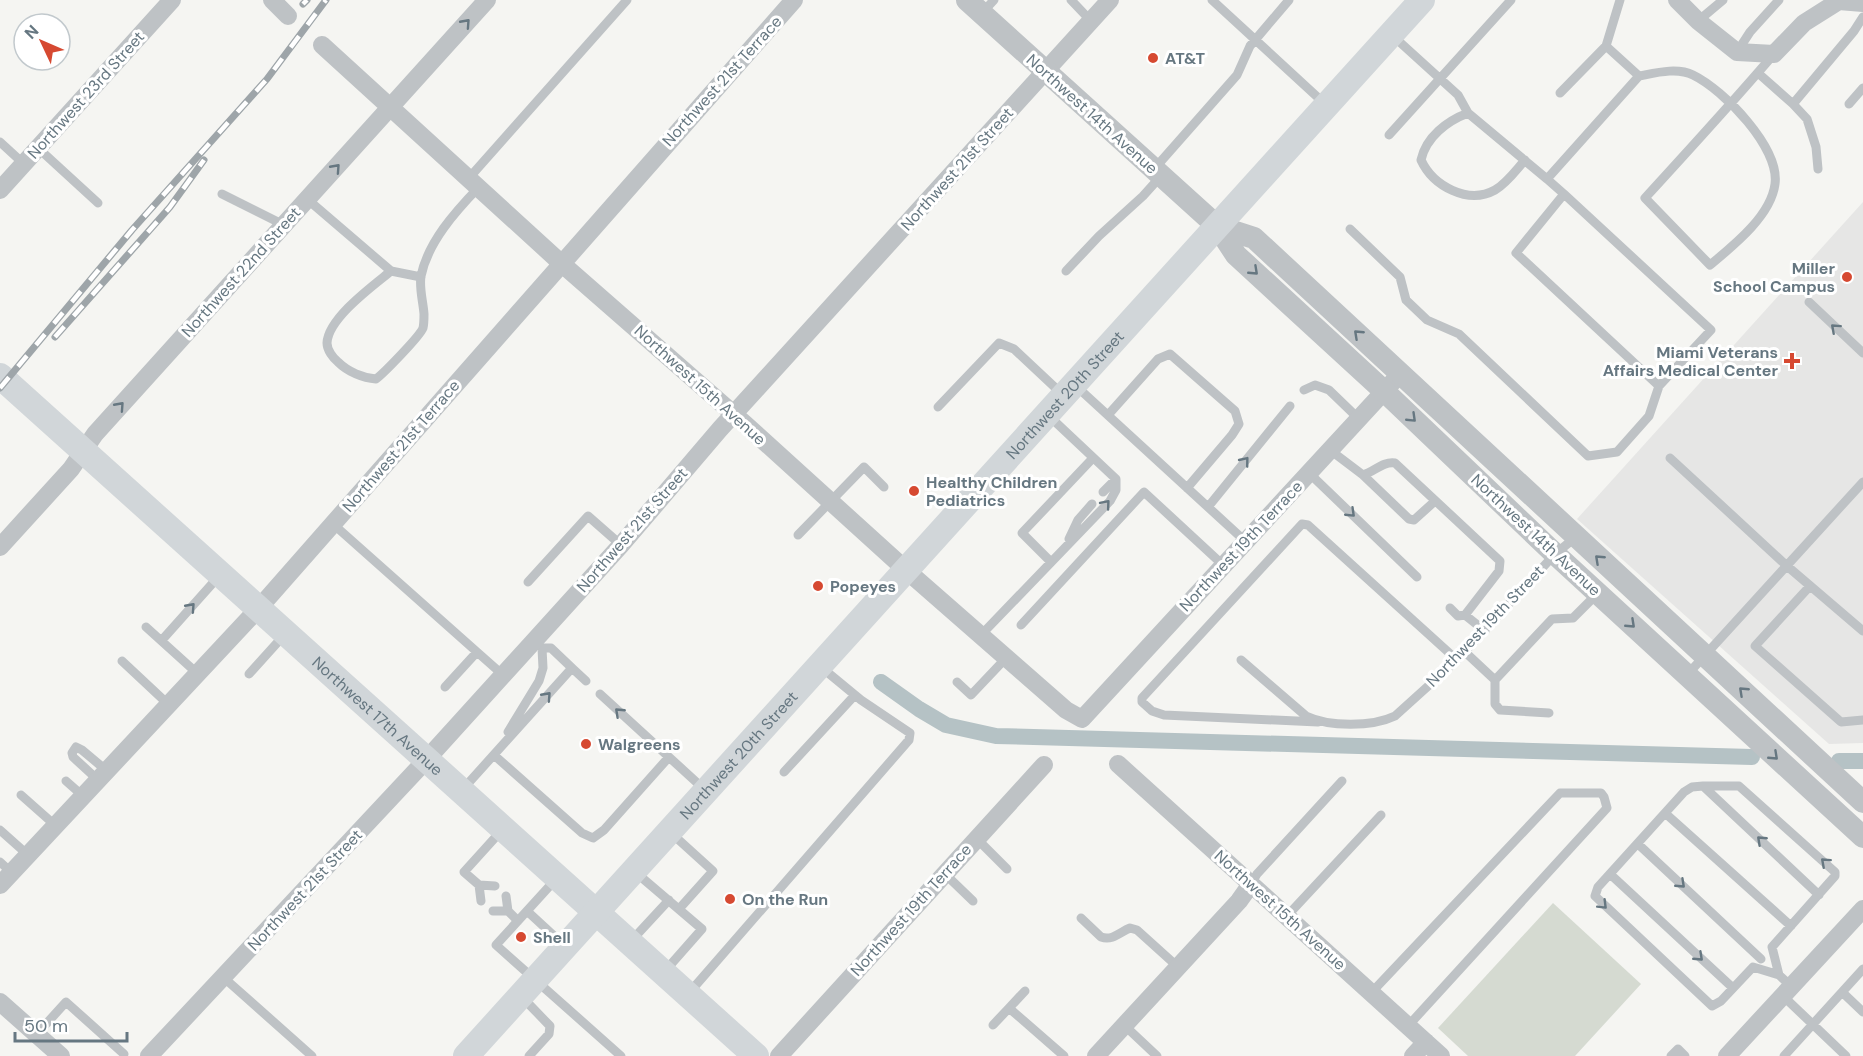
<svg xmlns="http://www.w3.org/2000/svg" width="1863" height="1056" viewBox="0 0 1863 1056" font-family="'DM Sans',sans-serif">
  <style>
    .built { fill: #e6e6e5 }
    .green { fill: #d5dad1 }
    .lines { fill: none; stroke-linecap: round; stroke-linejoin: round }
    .canal { stroke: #b5c2c5; stroke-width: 16 }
    .service { stroke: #bec2c5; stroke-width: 9 }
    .minor { stroke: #bec2c5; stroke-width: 18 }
    .tertiary { stroke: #bec2c5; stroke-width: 22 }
    .secondary { stroke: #d1d6d9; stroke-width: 26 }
    .rail-casing { stroke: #9ea5a9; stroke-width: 7 }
    .rail { stroke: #fff; stroke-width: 4.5; stroke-dasharray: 14; stroke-linecap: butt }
    .oneway { stroke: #667781 }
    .poi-dot { fill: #d64931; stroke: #fff; stroke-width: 2 }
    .labels { text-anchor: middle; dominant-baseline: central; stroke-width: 6; stroke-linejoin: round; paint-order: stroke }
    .poi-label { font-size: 16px; font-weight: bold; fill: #667781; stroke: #fff; text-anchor: start }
    .street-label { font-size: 16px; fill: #667781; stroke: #fff }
  </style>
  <rect width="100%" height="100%" fill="#f5f5f2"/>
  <path class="built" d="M1863 202V743L1829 744 1577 519Z"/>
  <path class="green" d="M1553 903 1641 984 1575 1056H1468L1438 1028Z"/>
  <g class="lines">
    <path class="canal" d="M881 682 919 709 946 725 996 736 1752 757
      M1839 761H1863"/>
    <path class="service" d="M1071 0 1091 21
      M1212 0 1325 104
      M982 13 994 0
      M1698 21 1723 0
      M1393 36 1458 95 1468 113 1547 179 1639 76 1606 46 1620 0
      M1737 52 1750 32 1779 0
      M1758 73 1793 104 1854 31 1863 17
      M1639 76C1655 73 1677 67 1693 75 1724 90 1780 148 1775 184 1771 216 1733 246 1710 265L1645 198C1689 150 1732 103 1774 54
      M1560 93 1606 46
      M1793 104 1807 119 1816 147 1818 169
      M1849 104 1863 88
      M1468 113C1447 121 1426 137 1421 160 1433 186 1468 205 1495 190 1507 183 1516 170 1525 160
      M1389 135 1511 0
      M0 142 24 164
      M38 148 98 203
      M1155 168 1237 75 1250 46 1289 0
      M469 178 627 0
      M1547 179 1564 194 1711 330 1659 386 1516 253 1564 194
      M222 194 284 225
      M307 199 391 271
      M1350 229 1400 277 1406 300 1427 320 1459 334 1588 456 1617 452 1649 416 1659 386
      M1066 271 1099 236 1143 196 1161 176
      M421 277 391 271C374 285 328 318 327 343 327 350 333 358 338 362 348 372 363 378 376 379 384 373 420 336 423 328 424 324 424 318 424 314 423 301 419 288 421 276 428 242 455 212 479 187
      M1809 302 1863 353
      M1076 386 1245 541
      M1304 390 1315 385 1329 390 1359 419
      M938 407 999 343 1014 349 1062 394
      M1108 415 1158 359 1170 354 1235 411 1239 424 1232 435 1187 488
      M1330 450 1363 475C1374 472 1383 461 1395 463L1500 561 1499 571 1465 615
      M1670 458 1787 566 1863 631
      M1309 473 1417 577
      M1363 475 1409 519 1414 520 1435 501
      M1103 492 1116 479
      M1208 507 1290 406
      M333 524 477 652
      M798 535 864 467 884 487
      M1069 539 1078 520 1092 504
      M1051 562 1022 533 1093 458
      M528 582 588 516 621 545
      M1810 586 1755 646 1841 722 1863 720
      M1450 608 1458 616 1465 615 1485 631
      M1021 625 1144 492 1223 565
      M146 627 198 674
      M981 635 1110 501 1116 490V479L1049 416
      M162 640 220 575
      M1465 652 1495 680V704L1500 710 1549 713
      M1241 660 1306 716C1329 727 1372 727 1395 716L1457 660 1555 554 1576 537
      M122 661 169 705
      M572 668 586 681
      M249 674 286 633
      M1687 675 1863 482
      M1495 680 1552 619 1573 618 1598 593
      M957 682 971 695 1007 657
      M445 687 477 652 503 675
      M600 694 705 790
      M1318 722 1164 715 1152 711 1142 702V698L1302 524 1308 525 1457 660
      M508 732 539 681 543 668 542 648
      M494 755 582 833 593 838 604 830 669 757
      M784 772 855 695
      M98 780 73 757 72 753 76 747 82 750 107 771
      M66 781 83 796
      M1703 786 1819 895
      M463 789 572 668 551 648H542L534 641
      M21 795 56 826
      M1665 813 1791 926
      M0 830 28 855
      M670 832 713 871 679 909
      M976 838 1007 869
      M1638 844 1761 959
      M0 862 12 873
      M634 871 702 929 665 971
      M944 873 973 901
      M1610 874 1733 988
      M556 879 496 945 621 1056
      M1251 884 1257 874 1342 781
      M479 885 495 886
      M506 896 508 911
      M481 901 479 885 464 872 502 830
      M493 911H508L518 921
      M527 911 565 946
      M1287 916 1381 815
      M1081 918 1101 937C1113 941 1120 932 1130 928L1137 930 1178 967
      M632 940 669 900
      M1779 975 1772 947 1835 876V872L1739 786H1703L1692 787 1684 792 1598 887 1595 896 1712 1006 1721 1001 1753 967 1779 975 1791 986
      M223 977 312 1056
      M1025 991 1009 1008 1064 1056
      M1842 992 1863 1012
      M689 993 909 740 910 733 861 700 821 667
      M1371 993 1560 793H1601L1604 797 1607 808 1408 1026
      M1782 995 1846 1056
      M522 997 550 1026 549 1034 529 1056
      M993 1025 1009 1008
      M1124 1025 1157 1056
      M37 1034 66 1002 124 1054
      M1671 1056 1678 1049 1685 1056
      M1784 1056 1863 969"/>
    <path class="minor" d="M272 0 288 16
      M1677 0 1698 21 1737 52 1774 54 1804 23 1839 1 1863 3
      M322 45 561 263 745 424 906 570 1066 710 1082 719 1401 373
      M0 190 172 0
      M0 547 71 469 95 434 487 0
      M1118 764 1441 1056
      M0 885 258 609 794 0
      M0 1002 61 1056
      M149 1056 427 759 534 641 621 545 720 429 1110 0
      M779 1056 1044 765
      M1096 1056 1239 901 1251 884
      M1413 1056 1426 1042
      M1727 1056 1863 909"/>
    <path class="tertiary" d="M967 0 1217 226 1236 255 1384 391 1555 554 1863 837
      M1217 226 1254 238 1863 802"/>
    <g class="secondary">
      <path id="s1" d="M0 376 756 1056"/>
      <path id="s2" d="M466 1056 1422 0"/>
    </g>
    <g class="rail-casing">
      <path id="rail" d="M303 4 307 0
        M55 337 170 207 204 160
        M0 388 132 230 267 79 326 0"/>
    </g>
    <use href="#rail" class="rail"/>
  </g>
  <defs><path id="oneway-chevron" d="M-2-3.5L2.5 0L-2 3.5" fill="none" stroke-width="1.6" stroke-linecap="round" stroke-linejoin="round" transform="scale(1.5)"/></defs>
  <g class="oneway">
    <use href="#oneway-chevron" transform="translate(466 23) rotate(-48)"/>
    <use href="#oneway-chevron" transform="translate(336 168) rotate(-48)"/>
    <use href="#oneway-chevron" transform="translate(1254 271) rotate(43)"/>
    <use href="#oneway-chevron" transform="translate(1835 328) rotate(-138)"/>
    <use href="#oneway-chevron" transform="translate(1358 334) rotate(-137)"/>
    <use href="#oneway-chevron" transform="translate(120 406) rotate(-48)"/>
    <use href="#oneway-chevron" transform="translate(1412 418) rotate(44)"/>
    <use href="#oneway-chevron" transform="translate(1245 461) rotate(-51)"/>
    <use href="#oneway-chevron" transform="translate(1106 504) rotate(-50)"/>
    <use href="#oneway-chevron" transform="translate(1351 513) rotate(44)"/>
    <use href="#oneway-chevron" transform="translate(1599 559) rotate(-137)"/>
    <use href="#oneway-chevron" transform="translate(191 607) rotate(-48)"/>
    <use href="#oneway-chevron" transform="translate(1631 624) rotate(43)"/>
    <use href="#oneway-chevron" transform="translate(1743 691) rotate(-137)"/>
    <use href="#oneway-chevron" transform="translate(547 696) rotate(-48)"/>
    <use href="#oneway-chevron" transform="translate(619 712) rotate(-137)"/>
    <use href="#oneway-chevron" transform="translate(1774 756) rotate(43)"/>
    <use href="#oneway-chevron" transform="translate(1761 840) rotate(-137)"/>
    <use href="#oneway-chevron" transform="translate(1825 862) rotate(-138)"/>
    <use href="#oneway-chevron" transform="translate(1681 884) rotate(43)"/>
    <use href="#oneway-chevron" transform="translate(1603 905) rotate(45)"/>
    <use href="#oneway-chevron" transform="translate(1699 957) rotate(43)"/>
  </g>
  <g class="poi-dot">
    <circle cx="1153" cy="58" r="6"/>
    <circle cx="1847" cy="277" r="6"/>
    <path d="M1789 352h6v6h6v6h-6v6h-6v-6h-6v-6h6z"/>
    <circle cx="914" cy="491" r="6"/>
    <circle cx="818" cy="586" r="6"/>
    <circle cx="586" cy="744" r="6"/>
    <circle cx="730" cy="899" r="6"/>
    <circle cx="521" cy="937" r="6"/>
  </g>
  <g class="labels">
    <g class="poi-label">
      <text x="1165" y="58">AT&amp;T</text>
      <text x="1835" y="268" text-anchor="end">Miller<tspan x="1835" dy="18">School Campus</tspan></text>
      <text x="1778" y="352" text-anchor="end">Miami Veterans<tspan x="1778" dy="18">Affairs Medical Center</tspan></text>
      <text x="926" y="482">Healthy Children<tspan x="926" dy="18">Pediatrics</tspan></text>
      <text x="830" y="586">Popeyes</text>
      <text x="598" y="744">Walgreens</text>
      <text x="742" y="899">On the Run</text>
      <text x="533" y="937">Shell</text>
    </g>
    <g class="street-label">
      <text transform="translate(722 81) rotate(-48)">Northwest 21st Terrace</text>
      <text transform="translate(86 95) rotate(-48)">Northwest 23rd Street</text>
      <text transform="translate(1092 114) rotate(42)">Northwest 14th Avenue</text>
      <text transform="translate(957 169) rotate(-48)">Northwest 21st Street</text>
      <text transform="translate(241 272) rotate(-48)">Northwest 22nd Street</text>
      <text transform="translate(700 385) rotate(42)">Northwest 15th Avenue</text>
      <text stroke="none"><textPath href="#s2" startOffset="892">Northwest 20th Street</textPath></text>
      <text transform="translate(401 446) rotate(-49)">Northwest 21st Terrace</text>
      <text transform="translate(632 530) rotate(-49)">Northwest 21st Street</text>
      <text transform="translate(1536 535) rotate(43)">Northwest 14th Avenue</text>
      <text transform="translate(1241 546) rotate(-47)">Northwest 19th Terrace</text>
      <text transform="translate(1485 626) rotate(-46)">Northwest 19th Street</text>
      <text stroke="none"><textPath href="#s1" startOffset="508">Northwest 17th Avenue</textPath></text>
      <text stroke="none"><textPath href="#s2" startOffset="406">Northwest 20th Street</textPath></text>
      <text transform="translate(305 890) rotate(-47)">Northwest 21st Street</text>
      <text transform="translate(911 910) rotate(-48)">Northwest 19th Terrace</text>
      <text transform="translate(1280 910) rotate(42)">Northwest 15th Avenue</text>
    </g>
  </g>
  <g transform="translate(42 42) rotate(314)"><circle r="28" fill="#ffffff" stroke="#c2c9cd" stroke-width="1.5"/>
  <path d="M0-4.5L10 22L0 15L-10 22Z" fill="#d64931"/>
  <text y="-9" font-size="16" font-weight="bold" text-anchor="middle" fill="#667781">N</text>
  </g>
  <path d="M15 1032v9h112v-9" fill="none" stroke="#667781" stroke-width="3"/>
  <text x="24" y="1032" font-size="18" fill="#667781" stroke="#ffffff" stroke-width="4.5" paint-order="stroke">50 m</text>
</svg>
